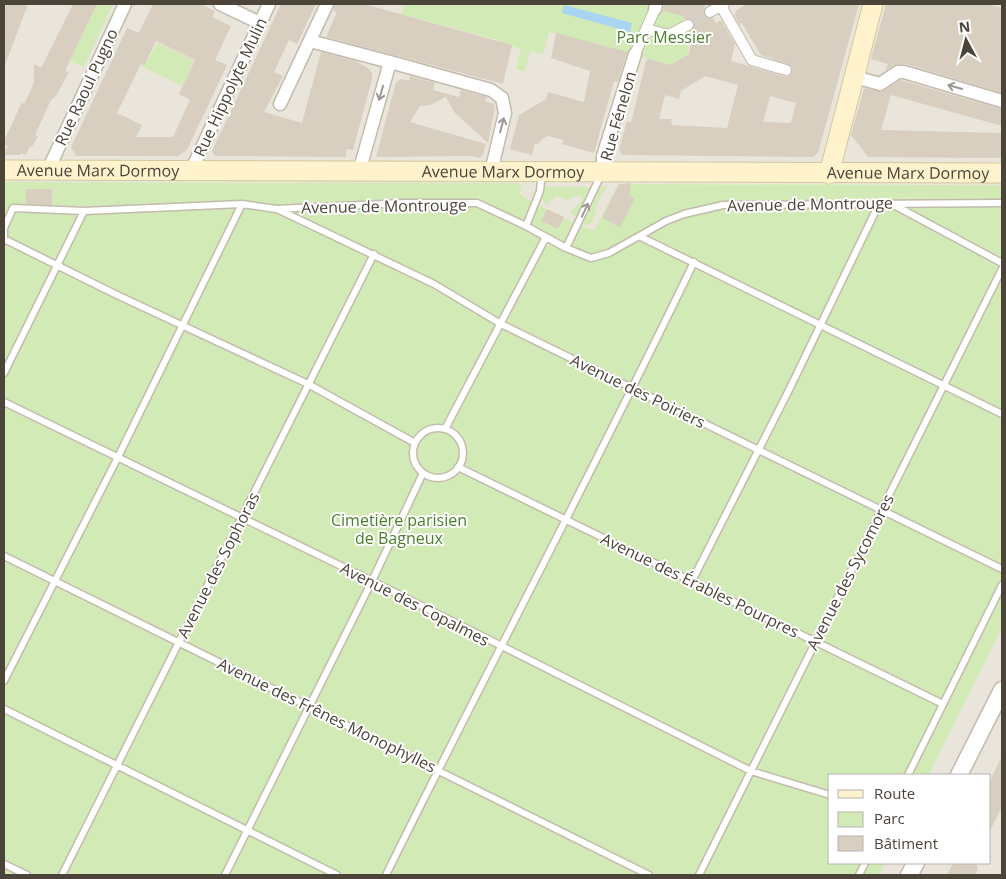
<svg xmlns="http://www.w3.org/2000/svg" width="1006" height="879" viewBox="0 0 1006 879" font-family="'Open Sans',sans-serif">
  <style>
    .residential { fill: #eae5da }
    .green { fill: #d2eab5 }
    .water { fill: #a9d4f2 }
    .building { fill: #d8cfc1; fill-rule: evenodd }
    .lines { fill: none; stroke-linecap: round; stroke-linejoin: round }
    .pedestrian-tunnel { stroke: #d4d0c8; stroke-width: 10; stroke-dasharray: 10 5; stroke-linecap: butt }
    .service-casing { stroke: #c2bbae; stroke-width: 9 }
    .pedestrian-casing { stroke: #c2bbae; stroke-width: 12 }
    .minor-casing { stroke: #c2bbae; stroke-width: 15 }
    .tertiary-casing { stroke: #c2bbae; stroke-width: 19 }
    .secondary-casing { stroke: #d6c79b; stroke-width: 21 }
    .service { stroke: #fff; stroke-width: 6 }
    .pedestrian { stroke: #fff; stroke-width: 10 }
    .minor { stroke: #fff; stroke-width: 12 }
    .tertiary { stroke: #fff; stroke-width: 16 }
    .secondary { stroke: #fff3cd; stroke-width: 19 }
    .oneway { stroke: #9c9892 }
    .labels { text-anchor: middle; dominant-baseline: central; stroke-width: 4; stroke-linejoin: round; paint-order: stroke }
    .park-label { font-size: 16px; fill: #4a7f2a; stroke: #fff }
    .street-label { font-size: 16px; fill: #4b4439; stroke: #fff }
  </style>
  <rect width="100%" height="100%" fill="#f6f3ec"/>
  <path class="residential" d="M4 4H1002V185L621 184 618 186 594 230 581 226 523 197 516 183 4 182Z
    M1002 628V875H879L885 863H990V775H929Z"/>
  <path class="green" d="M97 4H113L84 67 70 61Z
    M404 4H632L640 6 646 4V7L683 16 693 34 689 44 688 54 670 65 549 32 543 54 530 51 525 71 516 69 521 49 498 41V40L401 14Z
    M158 43 194 60 184 84 185 87 141 66 144 65Z
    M4 182 516 183 522 185 520 192 523 197 581 226 594 230 618 185 621 184 1002 185V628L929 775H830V863H885L879 875H4Z
    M601 186 608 187C600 193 595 211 593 221L586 226 583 222Z
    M546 187H589L591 190 577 218 570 212 582 201V197L575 196 567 200 557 196 546 205 541 198Z"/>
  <path class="water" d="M564 5 632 23 630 32 562 13Z"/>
  <path class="building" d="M6 4H28L5 65 4 10Z
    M73 4H97L65 71 69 72 56 96 51 100 35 135 38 136 32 147 30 146 26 155 20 153V155H4L8 146 4 144V141L22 102 24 104 34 83V64L41 68Z
    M153 4H201L215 11 212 17 231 26 215 60 227 65 187 150 178 156H76L71 147 127 28 139 33ZM156 41 195 60 179 94 190 100 173 137H136L142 125 117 113 141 64 144 66Z
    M281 4H316L297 44 289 40 274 72 283 76 264 112 302 123 321 52 355 61 368 68 372 73V79L353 150 346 149V157L215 156 212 151Z
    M335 4H364L512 45 503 84 326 37 337 12 333 11Z
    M664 4H705L704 16 713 18 716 23 721 20 735 44 731 61 787 77 792 72 791 66 761 55 741 22 740 26 734 14 736 13 735 11 747 4H859L818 153 813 157 622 155 619 149 627 121 631 123 646 61 649 59 670 65 689 54 694 22 691 19H685L683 16 663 11ZM705 76 738 85 727 128 672 125 671 119H659L665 95 679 99 681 91ZM770 96 796 103 791 123 763 122Z
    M886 4H988L1002 8V93L906 64 894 65 885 71 888 64 871 59Z
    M556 33 627 52 618 82 614 81 594 153 562 144 563 140 548 136 542 139 538 144 535 143 532 155 510 149 519 115 546 99 548 92 584 102 590 71 551 58Z
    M410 76 435 83 433 90 459 97 461 90 487 97 485 102 493 103 495 108 488 143 454 112 446 97 430 105 420 106 410 122 486 144 483 155 479 158 471 156 376 157 396 82 401 79 409 81Z
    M900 80 1002 109V126L891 95 881 130 1002 133V158L868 157 851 135 864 88 882 92Z
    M630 183V196L635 198 620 227 602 218 619 184Z
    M26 189H52V205L26 204Z
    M547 209 564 217 558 229 541 221Z
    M1002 756V807L990 831V781Z
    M953 863H976L978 869 975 875H947Z"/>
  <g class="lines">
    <path class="pedestrian-tunnel" d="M688 25 710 12"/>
    <g class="service-casing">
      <path id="service" d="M892 204 1002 263
        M277 209 434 284 501 324 1002 569
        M526 226 540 191 542 173
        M641 237 1002 414
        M566 248 601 175
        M4 373 84 211
        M4 402 372 581 751 771 830 795
        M413 453a25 25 0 1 1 50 0a25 25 0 1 1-50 0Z
        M445 429 546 237
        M415 443 308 384 117 295 4 239V228L13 208 84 211 242 204 276 209 404 203H477L526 226 566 248 591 258 609 253 666 221 684 214 723 205 1002 203
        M458 467 943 704
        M4 556 649 875
        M692 581 789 390 879 204
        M4 681 118 457 242 204
        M4 709 337 875
        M908 775 1002 585
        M4 864 27 875
        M62 875 374 254
        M225 875 372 581 423 473
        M386 875C487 670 595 468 694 262
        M699 875 1002 269
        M859 875 865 863"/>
    </g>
    <g class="pedestrian-casing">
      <path id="pedestrian" d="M721 6 752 60 786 70
        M710 12 724 4
        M646 29 669 35 688 25
        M635 54 655 9"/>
    </g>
    <g class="minor-casing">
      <path id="minor" d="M220 4 260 23
        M655 9 656 4
        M310 41 390 62
        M855 77 880 84 898 72H904L1002 101
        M280 104 327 4
        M48 170 125 4
        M191 171 269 4
        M359 172 390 62 491 90 502 98 505 113 491 172
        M603 172V156L635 54"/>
    </g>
    <g class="tertiary-casing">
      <path id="tertiary" d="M959 775 1002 690
        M909 875 916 863"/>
    </g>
    <g class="secondary-casing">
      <g id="secondary">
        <path id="s1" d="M4 170 1002 173"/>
        <path d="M829 174 873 4"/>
      </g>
    </g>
    <use href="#service" class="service"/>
    <use href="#pedestrian" class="pedestrian"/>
    <use href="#minor" class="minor"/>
    <use href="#tertiary" class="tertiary"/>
    <use href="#secondary" class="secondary"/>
  </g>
  <defs><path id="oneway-shaft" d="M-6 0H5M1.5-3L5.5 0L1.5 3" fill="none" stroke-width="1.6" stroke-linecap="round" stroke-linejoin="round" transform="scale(1.25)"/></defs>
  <g class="oneway">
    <use href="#oneway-shaft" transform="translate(955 87) rotate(-164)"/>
    <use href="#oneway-shaft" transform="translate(381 93) rotate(106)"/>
    <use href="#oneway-shaft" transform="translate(502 125) rotate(-75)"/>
    <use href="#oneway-shaft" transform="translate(585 210) rotate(-65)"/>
  </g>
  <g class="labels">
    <g class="park-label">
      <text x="664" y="37">Parc Messier</text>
      <text x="399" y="520">Cimetière parisien<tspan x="399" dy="18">de Bagneux</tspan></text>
    </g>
    <g class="street-label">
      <text transform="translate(86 87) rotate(-65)">Rue Raoul Pugno</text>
      <text transform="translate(230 87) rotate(-65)">Rue Hippolyte Mulin</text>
      <text transform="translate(618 116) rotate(-74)">Rue Fénelon</text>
      <text stroke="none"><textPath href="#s1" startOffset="94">Avenue Marx Dormoy</textPath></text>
      <text stroke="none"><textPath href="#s1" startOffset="499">Avenue Marx Dormoy</textPath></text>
      <text stroke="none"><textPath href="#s1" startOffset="904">Avenue Marx Dormoy</textPath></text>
      <text transform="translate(810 204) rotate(-1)">Avenue de Montrouge</text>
      <text transform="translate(384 206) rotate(-1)">Avenue de Montrouge</text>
      <text transform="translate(638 391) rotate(26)">Avenue des Poiriers</text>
      <text transform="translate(218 565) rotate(-63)">Avenue des Sophoras</text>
      <text transform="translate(850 572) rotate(-63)">Avenue des Sycomores</text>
      <text transform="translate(700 585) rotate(26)">Avenue des Érables Pourpres</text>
      <text transform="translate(415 604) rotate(27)">Avenue des Copalmes</text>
      <text transform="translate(327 715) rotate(26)">Avenue des Frênes Monophylles</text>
    </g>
  </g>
  <rect width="1006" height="879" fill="none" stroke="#4b4439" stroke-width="10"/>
  <rect x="828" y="774" width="162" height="90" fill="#ffffff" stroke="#b7b4b0"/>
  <rect x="838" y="790" width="25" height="8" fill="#fff3cd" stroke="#b7b4b0"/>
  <text x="874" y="799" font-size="15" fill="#4b4439">Route</text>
  <rect x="838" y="812" width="25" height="15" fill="#d2eab5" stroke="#b7b4b0"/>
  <text x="874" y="824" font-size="15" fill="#4b4439">Parc</text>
  <rect x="838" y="836" width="25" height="15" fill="#d8cfc1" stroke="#b7b4b0"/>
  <text x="874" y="849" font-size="15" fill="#4b4439">Bâtiment</text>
  <g transform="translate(966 40) rotate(353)" stroke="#ffffff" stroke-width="4" paint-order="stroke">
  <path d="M0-4L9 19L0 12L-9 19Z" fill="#4b4439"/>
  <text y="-8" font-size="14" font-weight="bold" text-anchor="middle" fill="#4b4439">N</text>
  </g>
</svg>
